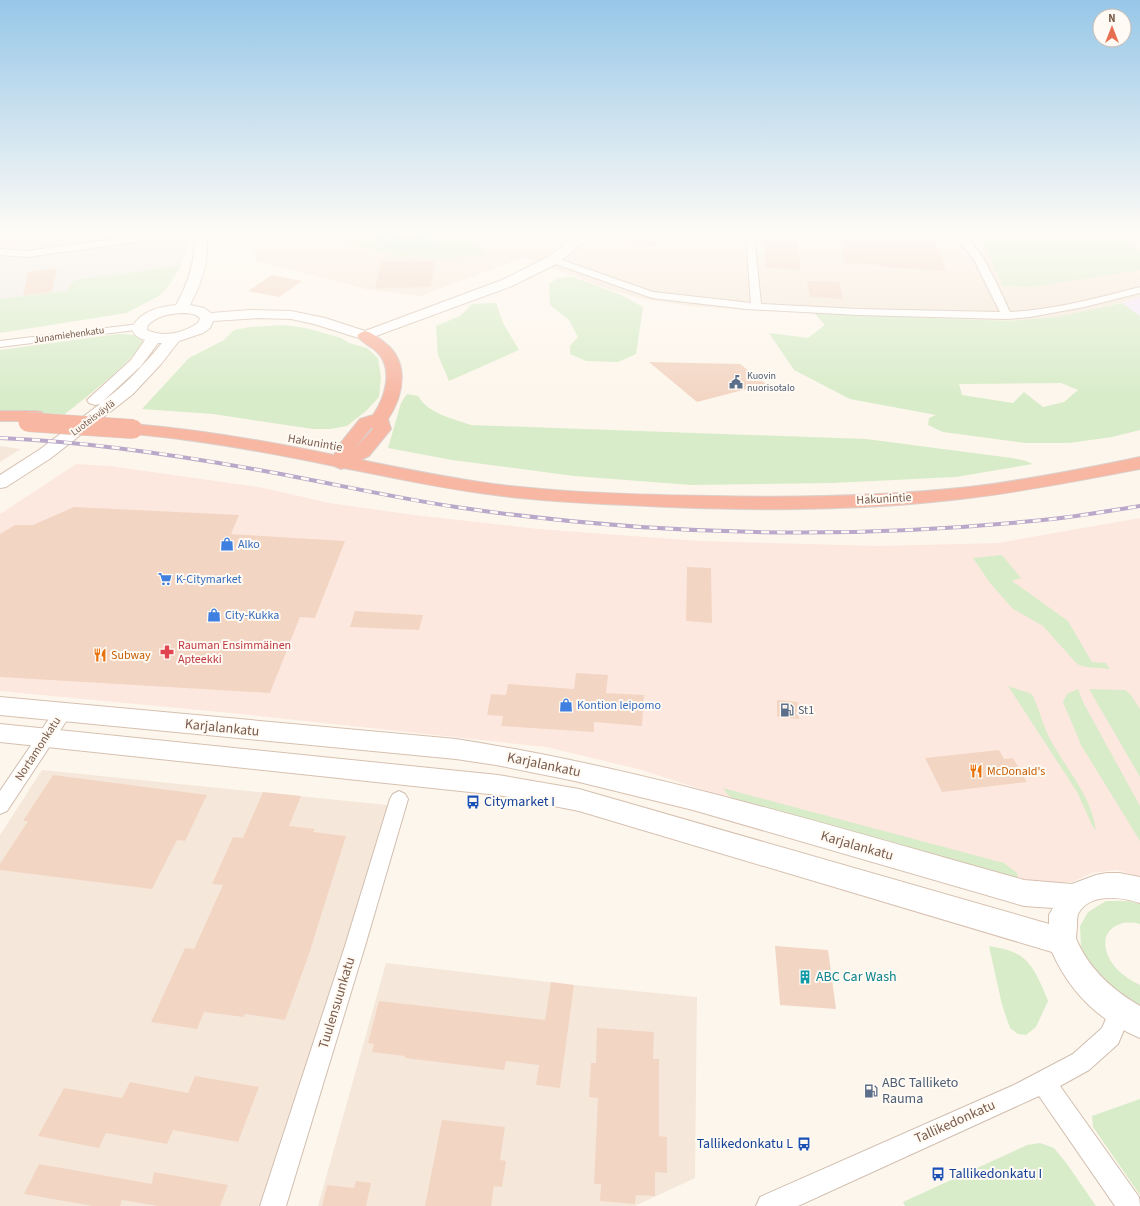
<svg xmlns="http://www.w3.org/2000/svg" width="1140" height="1206" viewBox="0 0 1140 1206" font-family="'Source Sans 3',sans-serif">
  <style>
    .residential { fill: #f5e8da }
    .commercial { fill: #fde8e0 }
    .industrial { fill: #efe9e4 }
    .education { fill: #f3e8fa }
    .green { fill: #d8ecc9; fill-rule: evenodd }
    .water { fill: #bfe3e8; stroke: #a5d3da; fill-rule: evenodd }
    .building { fill: #f3d5c3 }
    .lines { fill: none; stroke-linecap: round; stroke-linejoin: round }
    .street-casing { stroke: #d1beb0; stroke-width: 2 }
    .secondary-casing { stroke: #d6c0b0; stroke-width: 2 }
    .highway-casing { stroke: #dad1cd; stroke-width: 2 }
    .street { fill: #fff; fill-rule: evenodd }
    .secondary { fill: #fff; fill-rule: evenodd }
    .highway { fill: #f7b7a3; fill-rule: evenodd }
    .rail-casing { stroke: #b9a8c9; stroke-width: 4 }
    .rail { stroke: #fffaf3; stroke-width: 2.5; stroke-dasharray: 8; stroke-linecap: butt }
    .highway-bridge-casing { stroke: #dad1cd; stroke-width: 20; stroke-linecap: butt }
    .highway-bridge { stroke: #f7b7a3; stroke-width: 19 }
    .labels { text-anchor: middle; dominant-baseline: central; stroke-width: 4; stroke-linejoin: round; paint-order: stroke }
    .far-street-label { font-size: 10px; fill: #7a5c4d; stroke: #fffaf3 }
    .far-service-label { font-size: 10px; fill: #4e5e75; stroke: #fffaf3; text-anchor: start }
    .street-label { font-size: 12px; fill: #7a5c4d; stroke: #fffaf3 }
    .shop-label { font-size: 12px; fill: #366cbe; stroke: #fffaf3; text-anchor: start }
    .health-label { font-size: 12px; fill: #be3a42; stroke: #fffaf3; text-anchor: start }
    .food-label { font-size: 12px; fill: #c56008; stroke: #fffaf3; text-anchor: start }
    .service-label { font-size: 12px; fill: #4e5e75; stroke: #fffaf3; text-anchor: start }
    .near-street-label { font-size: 14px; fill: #7a5c4d; stroke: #fffaf3 }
    .near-transit-label { font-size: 14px; fill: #164399; stroke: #fffaf3; text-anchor: start }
    .near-culture-label { font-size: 14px; fill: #0d838f; stroke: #fffaf3; text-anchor: start }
    .near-service-label { font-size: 14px; fill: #4e5e75; stroke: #fffaf3; text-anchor: start }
  </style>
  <rect width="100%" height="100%" fill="#fdf6ec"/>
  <path class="residential" d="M248 230H1140V297L1098 309 1057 317 1007 321 814 313 689 306 639 298 605 288 524 257 421 296 365 289 256 261Z
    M0 446 21 449 0 462Z
    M42 770 387 805 385 816 359 904 260 1206H0V835Z
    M386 963 574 985 697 997 695 1178 635 1206H318Z"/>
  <path class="commercial" d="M76 464 110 466 264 488 329 503 414 515 538 529 701 541 878 546 998 543 1140 518V877L1117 870 1092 873 1072 882 1052 883 1018 878 735 800 638 769 546 747 241 714 0 691V514Z"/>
  <path class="industrial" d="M0 230H189L191 235 181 266 75 280 66 291 0 299Z"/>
  <path class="education" d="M1140 297V316L1122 303Z"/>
  <path class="green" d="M322 230H470L473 232 486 255 438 259 397 255 347 244Z
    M964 230H1105L1117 235 1140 252V270L1032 287 1003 286 985 246Z
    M181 266 167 288 159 296 126 313 0 333V299L66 291 75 280Z
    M573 277 621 295 643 307 636 354 618 362 586 361 570 354V346L578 337 569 320 550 305 549 284 558 278Z
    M496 303 503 323 519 350 449 381 438 355 436 326 460 316 472 304Z
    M1122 303 1140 316V430L1112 437 1069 443H1025L943 432 928 425 929 418 936 415 850 399 794 370 769 333 808 338 825 325 814 313 1007 321 1057 317ZM1061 383 1078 390 1064 402 1043 407 1024 392 1013 403 962 395 959 384Z
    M284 325 306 328 341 338 349 343 367 348 378 358 381 377 379 397 366 411 347 426 330 429H313L213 414 142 409 189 358 224 340 234 330 250 327Z
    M119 334 136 335 143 340C142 355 79 403 65 414L0 413V350Z
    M407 394 418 396C429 414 451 418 471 425L866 439 1012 458 1026 461 1033 464 956 477 833 483 691 485 574 476 452 460 388 448 401 403Z
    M1002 555 1021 578 1012 581 1068 621 1092 662 1106 663 1110 669 1085 667 1077 664 1043 626 1013 609 990 583 973 558Z
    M1008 686 1032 694C1039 708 1042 723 1049 737 1066 770 1091 793 1096 831L1092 825 1077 792Z
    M1078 689 1083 702 1140 806V841L1081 745 1063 702 1067 694Z
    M1089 689 1125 690 1131 695 1140 709V777Z
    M723 788 1004 863 1017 873 1018 878 735 800 728 795Z
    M1106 901H1129L1140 904V924C1118 918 1098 931 1108 956 1114 969 1127 979 1140 985V1008L1121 998 1090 967 1081 947 1080 926 1088 912Z
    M989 946C999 948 1008 949 1017 954 1033 961 1042 986 1048 1001L1036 1027 1026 1035 1018 1034 1010 1028 1002 1005Z
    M1140 1099V1195L1093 1127 1092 1116Z
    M1040 1143 1054 1148 1067 1164 1096 1206H905L903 1202 1027 1145Z"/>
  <path class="water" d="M374 230H422L433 239 430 246C411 248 380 254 374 230ZM401 230 409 231 420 235V239H404L398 234Z"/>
  <path class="building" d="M0 230H39L13 245 0 243Z
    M630 230H657L656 246 629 245Z
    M764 230H796L801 270 765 268Z
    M856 230H916L918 233 932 234 944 261H943L946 271 881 267 880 265 845 263 842 249H845L843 238 859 239Z
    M435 260 431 287 375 288 382 261Z
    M57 268 52 292 23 296 28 272Z
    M272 275 302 281 279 297 248 291Z
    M807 281 839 282 843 299 810 297Z
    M649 362 740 364 766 384 697 402Z
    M74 507 239 515 231 534 345 541 315 618 300 617 270 693 0 677V534L15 525H33Z
    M687 567 711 568 712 623 686 621Z
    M355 611 423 615 419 630 350 627Z
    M576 673 608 675 606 693 644 695 642 726 594 722V732L501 726 503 716 487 715 491 694 506 695 508 684 574 689Z
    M777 700 798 702 799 719 777 717Z
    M999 750 1004 759 1013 758 1027 782 942 792 925 758Z
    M53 775 207 795 185 841 177 840 152 889 0 870V864L28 821H23Z
    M263 792 301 796 289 826 315 829 313 832 346 836 309 954 285 1020 245 1014 244 1017 204 1012 197 1029 151 1022 185 948 194 949 223 885 212 884 233 837 243 838Z
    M775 946 828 950 836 1009 780 1005Z
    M551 982 574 985 560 1088 536 1085 539 1065 506 1061 504 1070 405 1058V1056L372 1052 374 1044 368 1043 379 1001 545 1020Z
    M597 1028 654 1032 653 1059H659V1136L667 1137V1173L655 1172V1196L636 1195 635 1204 600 1201 601 1184H594L598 1098 589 1097 591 1063H596Z
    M195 1076 259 1087 238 1142 173 1130 167 1144 106 1133 99 1148 38 1136 64 1088 122 1098 130 1082 188 1093Z
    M442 1120 505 1127 500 1160 506 1161 502 1187 494 1186 491 1206H425Z
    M39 1164 152 1184 154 1172 228 1185 220 1206H158L122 1200 120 1206H93L24 1194Z
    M356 1181 371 1183 366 1206H322L327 1185 354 1188Z"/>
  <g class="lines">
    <g class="street-casing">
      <path id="street" d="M332 230H345V231L341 234Z
        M549 230H563L586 237 587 239 583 242Z
        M945 230C948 230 951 230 954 230 977 235 1001 293 1010 312 1054 310 1097 298 1140 287V293L1084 307 1030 317 1007 319 858 315 746 309 652 298 550 262 548 260 553 257 556 258 653 292 751 303 746 235 750 232 754 235 761 304 858 309 1000 312 973 258 957 239Z
        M153 234 157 237 156 239 27 257 0 255V249L27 251Z
        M139 324 144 327 143 329 0 347V341Z
        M63 706 69 707 71 712 69 717 7 811 0 814V791L57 707Z
        M399 791 405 794 408 799 365 946 286 1206H260L345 946 390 799 393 794Z
        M1120 1002 1128 1005 1131 1013 1118 1044 1089 1070 1060 1086 1139 1197 1140 1206H1115L1039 1096 798 1206H756L760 1197 1014 1085 1073 1054 1102 1028 1112 1005Z"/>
    </g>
    <g class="secondary-casing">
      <path id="secondary" d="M194 230H206C210 257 203 281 190 305L204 308 211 313 249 310 291 311 325 318 365 331 502 280 548 257 585 230H599L558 263 512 286 365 340 314 324 291 319 259 318 213 321 210 328 203 333 179 341 161 364 133 394 51 458 6 487 0 488V475L39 450 100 404 95 405 89 403 87 400 131 360 145 340C138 338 133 335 132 327 142 311 158 307 176 305 189 282 197 257 194 230ZM181 313C188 313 194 313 200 318L198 323C183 333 164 338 147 330L148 325C157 316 168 314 181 313ZM158 343H162C144 365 125 385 102 402L141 366Z
        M0 697 456 739C649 769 836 828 1024 880L1072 884 1096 875 1107 873H1119L1140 877V903C1122 897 1089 892 1078 914 1077 917 1077 922 1077 926 1077 931 1075 937 1077 941 1090 970 1114 991 1140 1006V1038C1099 1021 1070 992 1052 952L579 811 498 795 0 742V724L498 775 579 789 1049 924V915L1053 908 1024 906 693 810 575 781 496 765 456 759 0 715Z"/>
    </g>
    <g class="highway-casing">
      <path id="highway" d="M365 331C372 333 378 337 384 342 410 361 404 395 388 419L391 429 369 456 361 460C405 469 449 478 493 484 566 493 640 495 713 496 798 498 884 496 969 487 1027 480 1083 469 1140 457V469C1083 480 1027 491 969 498 856 512 741 511 627 505 583 503 539 501 495 495 444 489 394 478 344 468L341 469 334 466C267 452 201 440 133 434L127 433 124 429 127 425 133 424C201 430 267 441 334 455L339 445 360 419 373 415C385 398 394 369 377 352 371 346 362 343 357 336L360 333ZM372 427 373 429 354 449Z
        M0 411H36L42 412 45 416 42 420 36 421H0Z"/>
    </g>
    <use href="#street" class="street"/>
    <use href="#secondary" class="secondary"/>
    <use href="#highway" class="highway"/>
    <g class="rail-casing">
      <path id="rail" d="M0 438C93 442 184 456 275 473 335 484 395 498 456 507 651 536 847 540 1043 520 1075 517 1108 511 1140 506"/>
    </g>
    <use href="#rail" class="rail"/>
    <g class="highway-bridge-casing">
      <path id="highway-bridge" d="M28 422 133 429"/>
    </g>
    <use href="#highway-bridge" class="highway-bridge"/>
  </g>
  <linearGradient id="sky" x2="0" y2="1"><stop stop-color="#97c7e8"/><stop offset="0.58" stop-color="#fefbf6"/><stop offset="1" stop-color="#fefbf6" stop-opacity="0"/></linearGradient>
  <rect width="1140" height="399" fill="url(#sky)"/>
  <defs>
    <g id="civic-bare" transform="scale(1.08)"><path d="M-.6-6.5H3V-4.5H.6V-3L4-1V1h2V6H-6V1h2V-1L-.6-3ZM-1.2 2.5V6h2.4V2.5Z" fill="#5c6f8a" stroke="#fffaf3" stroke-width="2.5" paint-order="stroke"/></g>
    <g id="shop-bare" transform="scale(1.08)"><path d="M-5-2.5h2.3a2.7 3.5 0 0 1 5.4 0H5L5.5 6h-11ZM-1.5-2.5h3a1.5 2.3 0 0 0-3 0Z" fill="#3f7fe0" stroke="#fffaf3" stroke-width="2.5" paint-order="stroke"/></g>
    <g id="supermarket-bare" transform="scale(1.08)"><path d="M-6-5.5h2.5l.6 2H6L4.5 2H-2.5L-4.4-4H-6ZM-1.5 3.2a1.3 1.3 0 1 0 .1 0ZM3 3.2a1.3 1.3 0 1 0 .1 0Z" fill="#3f7fe0" stroke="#fffaf3" stroke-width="2.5" paint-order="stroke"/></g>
    <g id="pharmacy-bare" transform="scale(1.08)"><path d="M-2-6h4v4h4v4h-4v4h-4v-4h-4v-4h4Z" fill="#e0444e" stroke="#fffaf3" stroke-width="2.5" paint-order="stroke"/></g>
    <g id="restaurant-bare" transform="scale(1.08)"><path d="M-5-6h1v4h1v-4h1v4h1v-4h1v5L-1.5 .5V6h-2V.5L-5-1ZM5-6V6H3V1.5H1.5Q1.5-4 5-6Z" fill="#e8710a" stroke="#fffaf3" stroke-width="2.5" paint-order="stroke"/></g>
    <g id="fuel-bare" transform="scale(1.08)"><path d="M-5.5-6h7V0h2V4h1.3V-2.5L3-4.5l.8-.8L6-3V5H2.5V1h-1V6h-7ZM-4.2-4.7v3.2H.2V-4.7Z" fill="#5c6f8a" stroke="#fffaf3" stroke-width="2.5" paint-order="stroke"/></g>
    <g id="bus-bare" transform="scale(1.08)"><path d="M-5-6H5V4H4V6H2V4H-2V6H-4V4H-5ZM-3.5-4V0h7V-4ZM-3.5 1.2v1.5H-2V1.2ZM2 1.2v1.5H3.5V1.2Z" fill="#1a4fb4" stroke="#fffaf3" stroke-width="2.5" paint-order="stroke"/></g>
    <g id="building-bare" transform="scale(1.08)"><path d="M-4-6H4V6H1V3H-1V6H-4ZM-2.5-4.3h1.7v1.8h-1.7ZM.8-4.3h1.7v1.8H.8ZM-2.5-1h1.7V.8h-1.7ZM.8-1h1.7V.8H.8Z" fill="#0f9aa8" stroke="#fffaf3" stroke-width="2.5" paint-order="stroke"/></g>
  </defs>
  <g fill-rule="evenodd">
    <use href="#civic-bare" x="736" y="382"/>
    <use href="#shop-bare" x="227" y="544"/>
    <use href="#supermarket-bare" x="165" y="579"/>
    <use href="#shop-bare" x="214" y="615"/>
    <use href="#pharmacy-bare" x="167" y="652"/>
    <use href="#restaurant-bare" x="100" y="655"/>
    <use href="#shop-bare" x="566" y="705"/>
    <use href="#fuel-bare" x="787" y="710"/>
    <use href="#restaurant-bare" x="976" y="771"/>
    <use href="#bus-bare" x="473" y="802"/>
    <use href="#building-bare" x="805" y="977"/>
    <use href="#fuel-bare" x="871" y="1091"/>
    <use href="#bus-bare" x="804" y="1144"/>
    <use href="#bus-bare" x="938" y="1174"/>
  </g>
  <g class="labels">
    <g class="far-street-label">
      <text transform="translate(69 335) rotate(-8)">Junamiehenkatu</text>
      <text transform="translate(93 418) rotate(-37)">Luoteisväylä</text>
    </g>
    <g class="far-service-label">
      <text x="747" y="376">Kuovin<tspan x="747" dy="12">nuorisotalo</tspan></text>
    </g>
    <g class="street-label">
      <text transform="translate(315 443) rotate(10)">Hakunintie</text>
      <text transform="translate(884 499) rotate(-3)">Hakunintie</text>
      <text transform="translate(38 749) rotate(-57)">Nortamonkatu</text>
    </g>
    <g class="shop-label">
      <text x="238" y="544">Alko</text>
      <text x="176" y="579">K-Citymarket</text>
      <text x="225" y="615">City-Kukka</text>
      <text x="577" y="705">Kontion leipomo</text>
    </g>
    <g class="health-label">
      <text x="178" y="645">Rauman Ensimmäinen<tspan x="178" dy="14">Apteekki</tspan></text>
    </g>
    <g class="food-label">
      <text x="111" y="655">Subway</text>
      <text x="987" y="771">McDonald's</text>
    </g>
    <g class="service-label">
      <text x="798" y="710">St1</text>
    </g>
    <g class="near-street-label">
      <text transform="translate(222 728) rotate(6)">Karjalankatu</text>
      <text transform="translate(544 765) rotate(12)">Karjalankatu</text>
      <text transform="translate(857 846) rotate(16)">Karjalankatu</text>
      <text transform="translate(337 1003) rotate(-73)">Tuulensuunkatu</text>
      <text transform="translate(955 1122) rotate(-24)">Tallikedonkatu</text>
    </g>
    <g class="near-transit-label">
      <text x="484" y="802">Citymarket I</text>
      <text x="793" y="1144" text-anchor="end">Tallikedonkatu L</text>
      <text x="949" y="1174">Tallikedonkatu I</text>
    </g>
    <g class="near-culture-label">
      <text x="816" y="977">ABC Car Wash</text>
    </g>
    <g class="near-service-label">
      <text x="882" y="1083">ABC Talliketo<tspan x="882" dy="16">Rauma</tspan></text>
    </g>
  </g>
  <g transform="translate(1112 28)"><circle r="19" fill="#fffaf3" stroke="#cabbb1"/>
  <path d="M0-3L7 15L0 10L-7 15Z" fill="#e76f51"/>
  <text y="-6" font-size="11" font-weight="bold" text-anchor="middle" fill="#7a5c4d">N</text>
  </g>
</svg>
